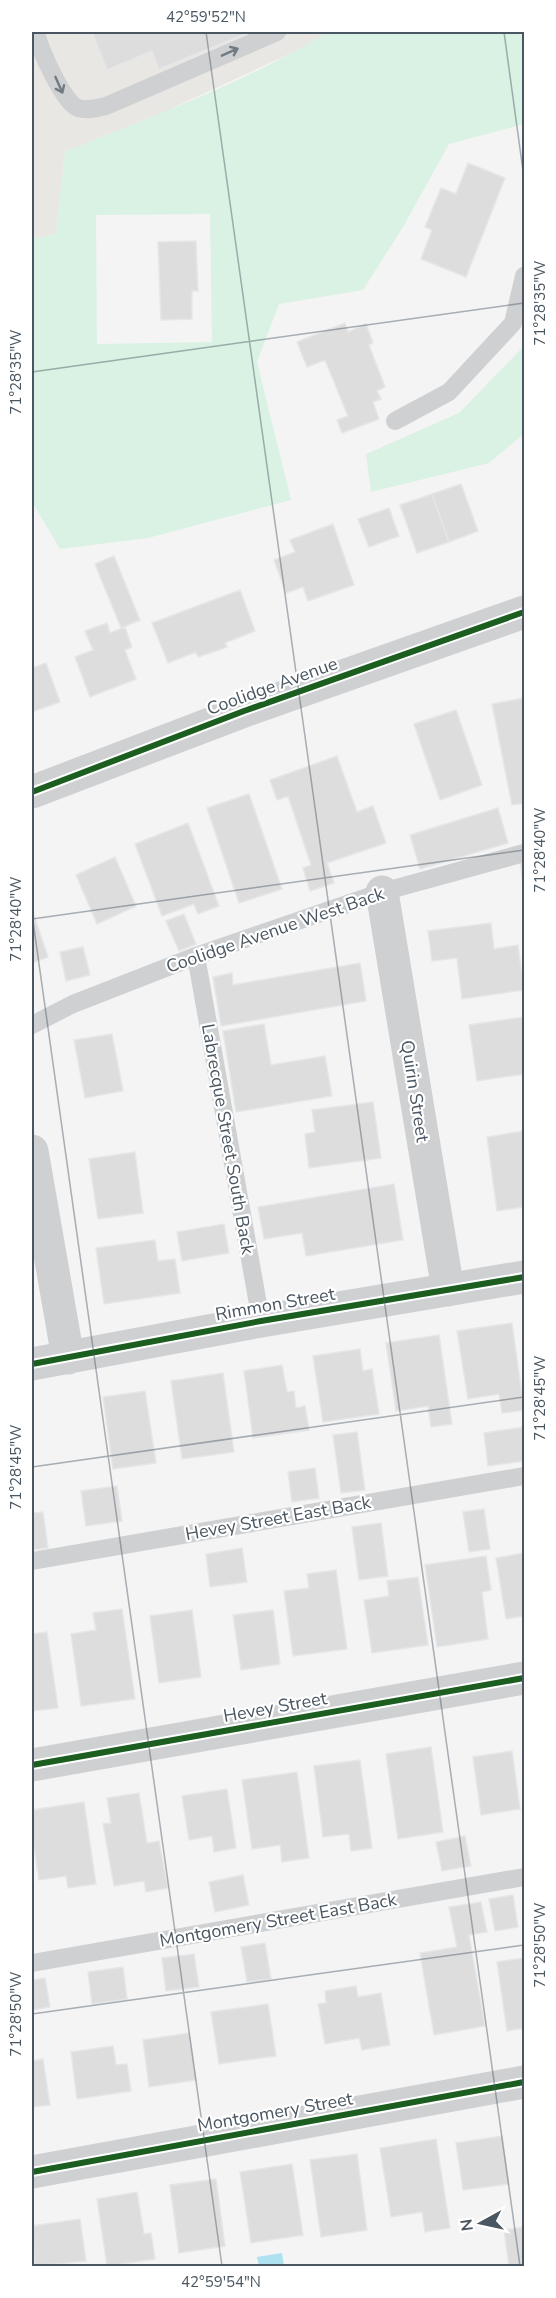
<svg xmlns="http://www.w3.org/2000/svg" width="556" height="2298" viewBox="0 0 556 2298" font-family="'Nunito Sans',sans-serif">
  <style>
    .commercial { fill: #e8e7e3 }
    .green { fill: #d9f2e3; fill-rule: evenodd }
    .water { fill: #aee2f0 }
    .building { fill: #ddddde; stroke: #e5e6e7; stroke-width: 1.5 }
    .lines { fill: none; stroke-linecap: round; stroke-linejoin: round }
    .service { stroke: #ced0d2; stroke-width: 18 }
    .minor { stroke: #ced0d2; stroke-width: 33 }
    .tertiary { stroke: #ced0d2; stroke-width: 33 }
    .cycleway-casing { stroke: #fff; stroke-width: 10 }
    .cycleway { stroke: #1b5e20; stroke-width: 6 }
    .oneway { stroke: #727b83 }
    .ticks { fill: none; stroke: #4a5661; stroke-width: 1.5; stroke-opacity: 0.45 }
    .labels { text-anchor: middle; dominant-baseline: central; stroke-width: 4.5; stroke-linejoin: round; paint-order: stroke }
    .street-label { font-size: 18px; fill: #4a5661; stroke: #fff }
    .neatline { fill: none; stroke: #4a5661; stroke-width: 2 }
    .ticks-label { font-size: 15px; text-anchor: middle; fill: #4a5661 }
  </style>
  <rect width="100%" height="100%" fill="#f4f4f4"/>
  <path class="commercial" d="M32 32H328L300 49 164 112 65 152 56 234 32 239Z"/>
  <path class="green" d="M328 32H524V124L449 144 403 227 363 290 279 304 257 362 291 500 148 538 60 549 32 502V239L56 234 65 152C153 116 247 82 328 32ZM210 214 212 342 97 344 96 215Z
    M524 346V434L489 463 371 492 366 454 459 413Z"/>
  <path class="water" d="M282 2253 284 2266H259L257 2257Z"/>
  <path class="building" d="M92 32H250L159 69 152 51 107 70Z
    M468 163 505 178 466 277 421 259 432 230 425 227 441 188 456 194Z
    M196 241 198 291H192V319L161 320 158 242Z
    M345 323 348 332 366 324 373 343 369 345 385 387 377 391 381 399 373 402 379 419 342 433 337 420 348 416 325 360 307 367 297 342Z
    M461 484 478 531 449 542 432 494Z
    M432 494 449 542 417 553 400 505Z
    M389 508 399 536 369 547 358 519Z
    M333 524 354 585 308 601 303 587 286 593 274 560 295 552 290 540Z
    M114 556 140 620 121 628 95 564Z
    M240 590 255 631 225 643 227 647 198 657 196 652 168 663 152 623Z
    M107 623 110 633 125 627 132 647 125 650 136 679 90 697 75 657 93 650 85 631Z
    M46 663 60 702 32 712V668Z
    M524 698V803L512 805 492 704Z
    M456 710 482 785 440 800 414 724Z
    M337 756 357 812 373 806 386 843 327 863 334 883 310 891 303 868 311 865 288 796 277 800 270 780Z
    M249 794 282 889 239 903 207 808Z
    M498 808 508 843 420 869 410 835Z
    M188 823 219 906 198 914 194 904 162 916 135 844Z
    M115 857 136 906 97 924 76 875Z
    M520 859H524V891Z
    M32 909 48 957 32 963Z
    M184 914 196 944 179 951 166 921Z
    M491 923 494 949 518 945 524 990 462 999 457 958 432 961 428 931Z
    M83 947 90 975 66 981 60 952Z
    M360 963 366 1001 221 1026 213 977 232 973 233 985Z
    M524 1017V1074L477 1081 469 1025Z
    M264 1024 271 1065 325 1056 332 1096 236 1112 223 1031Z
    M112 1034 123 1091 85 1098 74 1040Z
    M373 1102 381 1158 309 1168 305 1134 315 1132 312 1110Z
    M524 1131V1207L497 1211 487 1137Z
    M135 1152 143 1213 98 1219 89 1159Z
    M394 1184 403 1240 306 1256 302 1233 264 1239 258 1207Z
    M224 1224 229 1253 182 1261 177 1232Z
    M155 1240 158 1261 175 1259 180 1293 104 1304 96 1248Z
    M512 1323 524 1410 502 1413 499 1394 468 1399 457 1331Z
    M439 1335 452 1424 431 1427 428 1406 396 1411 386 1343Z
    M360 1349 363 1371 372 1369 379 1414 323 1422 313 1356Z
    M282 1365 287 1392 294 1391 296 1408 305 1406 309 1430 253 1438 244 1371Z
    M223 1373 234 1452 182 1459 171 1381Z
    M145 1391 156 1463 113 1469 103 1397Z
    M524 1427V1461L488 1466 484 1433Z
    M357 1432 365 1490 341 1493 333 1435Z
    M315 1468 319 1498 292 1502 288 1472Z
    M117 1486 122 1521 86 1526 81 1491Z
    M484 1509 490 1549 469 1552 463 1512Z
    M43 1512 48 1548 32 1550V1513Z
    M381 1523 388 1576 359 1580 352 1527Z
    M242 1548 247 1582 210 1587 206 1554Z
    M524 1553V1616L506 1619 496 1558Z
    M486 1556 491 1590 482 1592 488 1639 437 1647 425 1565Z
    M336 1570 347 1649 293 1656 284 1591 309 1588 307 1574Z
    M418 1577 428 1645 372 1653 364 1600 389 1596 387 1581Z
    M122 1609 135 1699 81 1706 71 1634 96 1630 93 1613Z
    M192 1610 201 1677 159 1683 150 1616Z
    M273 1610 280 1664 241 1670 233 1615Z
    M47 1632 58 1708 32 1711V1634Z
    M431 1747 443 1832 398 1839 386 1754Z
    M512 1751 520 1809 481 1815 473 1757Z
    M360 1760 372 1848 351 1851 349 1834 323 1837 314 1766Z
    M297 1772 309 1858 282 1862 280 1845 252 1849 242 1780Z
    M227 1789 236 1848 214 1852 212 1836 189 1840 182 1796Z
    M139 1793 147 1843 159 1841 168 1888 146 1892 144 1881 114 1886 103 1824 111 1823 107 1798Z
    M84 1802 96 1884 68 1888 66 1876 39 1880 32 1835V1810Z
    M465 1836 471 1866 442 1871 436 1842Z
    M243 1875 249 1905 215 1912 209 1882Z
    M513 1895 518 1927 495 1931 489 1899Z
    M481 1902 487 1932 469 1935 485 2026 434 2035 420 1953 457 1947 449 1907Z
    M265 1943 271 1979 247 1982 241 1947Z
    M194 1954 199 1987 166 1991 162 1958Z
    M524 1958V2028L507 2031 497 1962Z
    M123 1967 127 1999 92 2004 88 1972Z
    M45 1978 50 2007 32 2010V1980Z
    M356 1986 358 1997 381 1993 390 2045 362 2050 359 2038 325 2044 318 2004 326 2003 325 1991Z
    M268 2004 276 2056 219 2064 211 2012Z
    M189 2033 196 2080 149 2087 143 2040Z
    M113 2046 116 2065 127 2064 131 2091 77 2099 71 2052Z
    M43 2059 50 2105 32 2107V2061Z
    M502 2136 509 2184 463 2190 456 2143Z
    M436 2139 450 2228 425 2232 422 2212 391 2217 380 2148Z
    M357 2154 367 2230 321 2237 310 2160Z
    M292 2164 303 2235 251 2243 240 2172Z
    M216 2179 225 2246 179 2253 170 2185Z
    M137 2192 144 2234 151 2233 155 2259 107 2266 97 2199Z
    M80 2219 86 2261 35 2266 32 2226Z
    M524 2227V2264L509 2266 504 2230Z"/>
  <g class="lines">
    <path class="service" d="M36 32C38 46 64 104 78 108 87 111 97 108 106 106L277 32
      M395 421 449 392 513 323 524 276
      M196 956 261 1321
      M32 1025 73 1004 196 956 382 892 524 853
      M32 1561 524 1476
      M32 1963 524 1877"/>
    <path class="minor" d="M382 892 448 1290
      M32 1151 68 1358
      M32 1364 261 1321 524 1277
      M32 1765 524 1678
      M32 2172 524 2082"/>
    <path class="tertiary" d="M32 792 244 711 524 612"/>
    <g class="cycleway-casing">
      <path id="cycleway" d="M32 792 244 711 524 612
        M32 1364 261 1321 524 1277
        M32 1765 524 1678
        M32 2172 524 2082"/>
    </g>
    <use href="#cycleway" class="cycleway"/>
  </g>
  <defs><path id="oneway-shaft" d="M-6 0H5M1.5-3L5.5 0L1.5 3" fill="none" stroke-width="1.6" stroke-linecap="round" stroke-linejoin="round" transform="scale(1.5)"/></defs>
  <g class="oneway">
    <use href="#oneway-shaft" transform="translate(230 52) rotate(-24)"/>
    <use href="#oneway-shaft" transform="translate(59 85) rotate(66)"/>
  </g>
  <path class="ticks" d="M206 32 520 2266M504 32 524 178M32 372 524 303M32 914 222 2266M32 919 524 850M32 1467 524 1397M32 2014 524 1945"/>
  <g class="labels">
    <g class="street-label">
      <text transform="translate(272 686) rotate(-20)">Coolidge Avenue</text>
      <text transform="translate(275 930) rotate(-19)">Coolidge Avenue West Back</text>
      <text transform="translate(415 1091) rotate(81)">Quirin Street</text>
      <text transform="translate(228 1139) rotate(80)">Labrecque Street South Back</text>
      <text transform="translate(275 1304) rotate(-10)">Rimmon Street</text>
      <text transform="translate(278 1518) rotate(-10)">Hevey Street East Back</text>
      <text transform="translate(275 1707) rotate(-10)">Hevey Street</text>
      <text transform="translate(278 1920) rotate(-10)">Montgomery Street East Back</text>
      <text transform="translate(275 2112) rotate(-10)">Montgomery Street</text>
    </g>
  </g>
  <rect width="556" height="2298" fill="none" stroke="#ffffff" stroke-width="66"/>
  <g transform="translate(481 2223) rotate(262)" stroke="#ffffff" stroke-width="4.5" paint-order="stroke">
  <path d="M0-4.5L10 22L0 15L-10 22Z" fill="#4a5661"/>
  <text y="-9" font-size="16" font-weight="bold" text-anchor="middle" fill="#4a5661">N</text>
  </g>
  <rect x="33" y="33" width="490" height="2232" class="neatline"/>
  <g class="ticks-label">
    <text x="206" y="22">42°59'52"N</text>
    <text transform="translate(540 303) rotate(-90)" y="5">71°28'35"W</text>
    <text transform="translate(16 372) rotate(-90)" y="5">71°28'35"W</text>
    <text transform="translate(540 850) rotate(-90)" y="5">71°28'40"W</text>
    <text transform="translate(16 919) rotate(-90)" y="5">71°28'40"W</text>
    <text transform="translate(540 1398) rotate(-90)" y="5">71°28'45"W</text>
    <text transform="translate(16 1467) rotate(-90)" y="5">71°28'45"W</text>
    <text transform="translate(540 1945) rotate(-90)" y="5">71°28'50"W</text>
    <text transform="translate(16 2014) rotate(-90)" y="5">71°28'50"W</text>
    <text x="221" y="2287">42°59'54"N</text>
  </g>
</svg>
